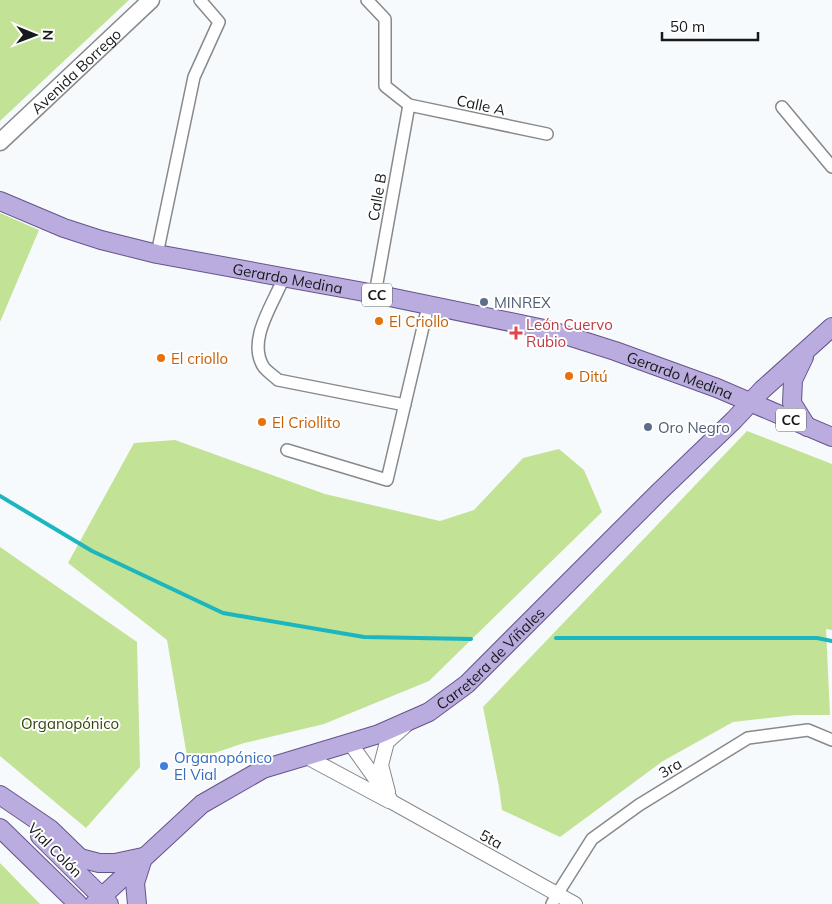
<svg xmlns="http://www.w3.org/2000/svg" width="832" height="904" viewBox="0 0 832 904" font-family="Mulish,sans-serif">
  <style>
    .green { fill: #c2e295 }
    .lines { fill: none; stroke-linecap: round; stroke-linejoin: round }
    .stream { stroke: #1bb6be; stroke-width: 4 }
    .minor-casing { stroke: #87898c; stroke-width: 14 }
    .tertiary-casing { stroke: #87898c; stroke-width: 16 }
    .secondary-casing { stroke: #87898c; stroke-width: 19 }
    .primary-casing { stroke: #65548c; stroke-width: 20 }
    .minor { stroke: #fff; stroke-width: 11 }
    .tertiary { stroke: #fff; stroke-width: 14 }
    .secondary { stroke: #fff; stroke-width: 16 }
    .primary { stroke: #bbacdf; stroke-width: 18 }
    .service-dot { fill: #5c6f8a; stroke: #fff; stroke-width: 2 }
    .food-dot { fill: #e8710a; stroke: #fff; stroke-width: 2 }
    .health-dot { fill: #e0444e; stroke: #fff; stroke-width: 2 }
    .shop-dot { fill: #3f7fe0; stroke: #fff; stroke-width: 2 }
    .labels { text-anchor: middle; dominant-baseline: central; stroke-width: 4; stroke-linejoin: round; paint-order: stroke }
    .shield { fill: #fff; stroke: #5d5e5f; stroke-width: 1 }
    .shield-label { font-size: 14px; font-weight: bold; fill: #18191a }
    .street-label { font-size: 15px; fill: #18191a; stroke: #fff }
    .service-label { font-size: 15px; fill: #4e5e75; stroke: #fff; text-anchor: start }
    .food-label { font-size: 15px; fill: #c56008; stroke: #fff; text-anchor: start }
    .health-label { font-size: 15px; fill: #be3a42; stroke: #fff; text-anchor: start }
    .park-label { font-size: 15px; fill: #334709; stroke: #fff }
    .shop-label { font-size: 15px; fill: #366cbe; stroke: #fff; text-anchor: start }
  </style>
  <rect width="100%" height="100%" fill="#f7fafc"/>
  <path class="green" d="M0 0H129L0 121Z
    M0 213 39 230 0 322Z
    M747 431 832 464V630L826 629 830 715H796L733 722 663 761 560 837 502 810 499 787 483 707Z
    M175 440 325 494 440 521 474 510 523 458 559 449 584 470 602 512 429 681 324 724 244 743 188 762 167 640 68 563 134 443Z
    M0 547 137 642 140 767 86 828 0 756Z
    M0 863 40 904H0Z"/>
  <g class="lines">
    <path class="stream" d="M0 496 92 551 223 613 364 637 471 639
      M556 638H817L832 641"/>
    <g class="minor-casing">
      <path id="minor" d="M367 0 385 19V86L409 105 547 134
        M782 107 832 167
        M157 254 194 77 219 22 200 0
        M284 277C274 303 247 339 263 366 266 371 274 376 278 380L405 405
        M375 294 409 105
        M287 450 387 480 428 306
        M552 904 561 888 592 839 639 805 748 738 808 730 832 740"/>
    </g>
    <g class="tertiary-casing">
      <path id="tertiary" d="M350 743 392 802 575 904
        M305 756 389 801
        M388 792 381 765 387 742 405 726"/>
    </g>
    <g class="secondary-casing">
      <g id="secondary">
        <path id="s1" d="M0 142 151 0"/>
      </g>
    </g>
    <g class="primary-casing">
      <g id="primary">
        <path id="s2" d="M0 201 64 228 101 240 157 254 375 294 549 330 615 351 717 388 832 437"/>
        <path d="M804 357 793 380 792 403 807 427"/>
        <path d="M0 795 50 829 80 858 99 863H115L143 857"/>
        <path d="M0 828 78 904"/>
        <path d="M40 836 109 904"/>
        <path id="s3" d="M94 904 202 804 263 769 379 734 429 712 467 684 658 493 734 420 762 390 832 327"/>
        <path d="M137 904 135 883 142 861"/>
      </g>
    </g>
    <use href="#minor" class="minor"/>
    <use href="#tertiary" class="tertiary"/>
    <use href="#secondary" class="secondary"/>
    <use href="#primary" class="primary"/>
  </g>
  <g class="service-dot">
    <circle cx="484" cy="302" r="5"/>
    <circle cx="648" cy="427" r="5"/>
  </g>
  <g class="food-dot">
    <circle cx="379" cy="321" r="5"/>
    <circle cx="161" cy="358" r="5"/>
    <circle cx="569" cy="376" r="5"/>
    <circle cx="262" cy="422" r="5"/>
  </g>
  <path class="health-dot" d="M513.5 325.5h5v5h5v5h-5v5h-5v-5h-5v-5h5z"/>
  <circle class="shop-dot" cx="164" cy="766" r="5"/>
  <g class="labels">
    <g class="shield">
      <rect x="362" y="283.5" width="30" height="23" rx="4"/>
      <rect x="776" y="408.5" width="30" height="23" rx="4"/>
    </g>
    <g class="shield-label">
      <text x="377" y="295">CC</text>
      <text x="791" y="420">CC</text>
    </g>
    <g class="street-label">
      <text stroke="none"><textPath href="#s1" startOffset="104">Avenida Borrego</textPath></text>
      <text transform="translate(481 105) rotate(12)">Calle A</text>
      <text transform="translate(377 197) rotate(-80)">Calle B</text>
      <text stroke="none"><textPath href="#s2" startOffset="299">Gerardo Medina</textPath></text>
      <text stroke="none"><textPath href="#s2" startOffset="704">Gerardo Medina</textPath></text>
      <text stroke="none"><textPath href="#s3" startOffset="475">Carretera de Viñales</textPath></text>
      <text transform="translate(670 768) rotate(-31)">3ra</text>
      <text transform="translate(491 839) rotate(29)">5ta</text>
      <text transform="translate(55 850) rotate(45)">Vial Colón</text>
    </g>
    <g class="service-label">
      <text x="494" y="302">MINREX</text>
      <text x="658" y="427">Oro Negro</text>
    </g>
    <g class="food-label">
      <text x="389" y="321">El Criollo</text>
      <text x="171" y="358">El criollo</text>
      <text x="579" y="376">Ditú</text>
      <text x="272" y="422">El Criollito</text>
    </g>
    <g class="health-label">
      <text x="526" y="324">León Cuervo<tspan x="526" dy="17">Rubio</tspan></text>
    </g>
    <g class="park-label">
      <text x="70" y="723">Organopónico</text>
    </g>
    <g class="shop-label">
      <text x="174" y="757">Organopónico<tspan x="174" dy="17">El Vial</tspan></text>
    </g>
  </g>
  <g transform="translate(35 35) rotate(91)" stroke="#ffffff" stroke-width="4" paint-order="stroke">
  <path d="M0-4L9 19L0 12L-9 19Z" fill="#18191a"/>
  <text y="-8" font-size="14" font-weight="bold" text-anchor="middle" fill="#18191a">N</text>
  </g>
  <path d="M662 32v8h96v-8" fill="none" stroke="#18191a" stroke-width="2.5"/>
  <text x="670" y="32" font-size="15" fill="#18191a" stroke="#ffffff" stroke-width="4" paint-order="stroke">50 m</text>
</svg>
